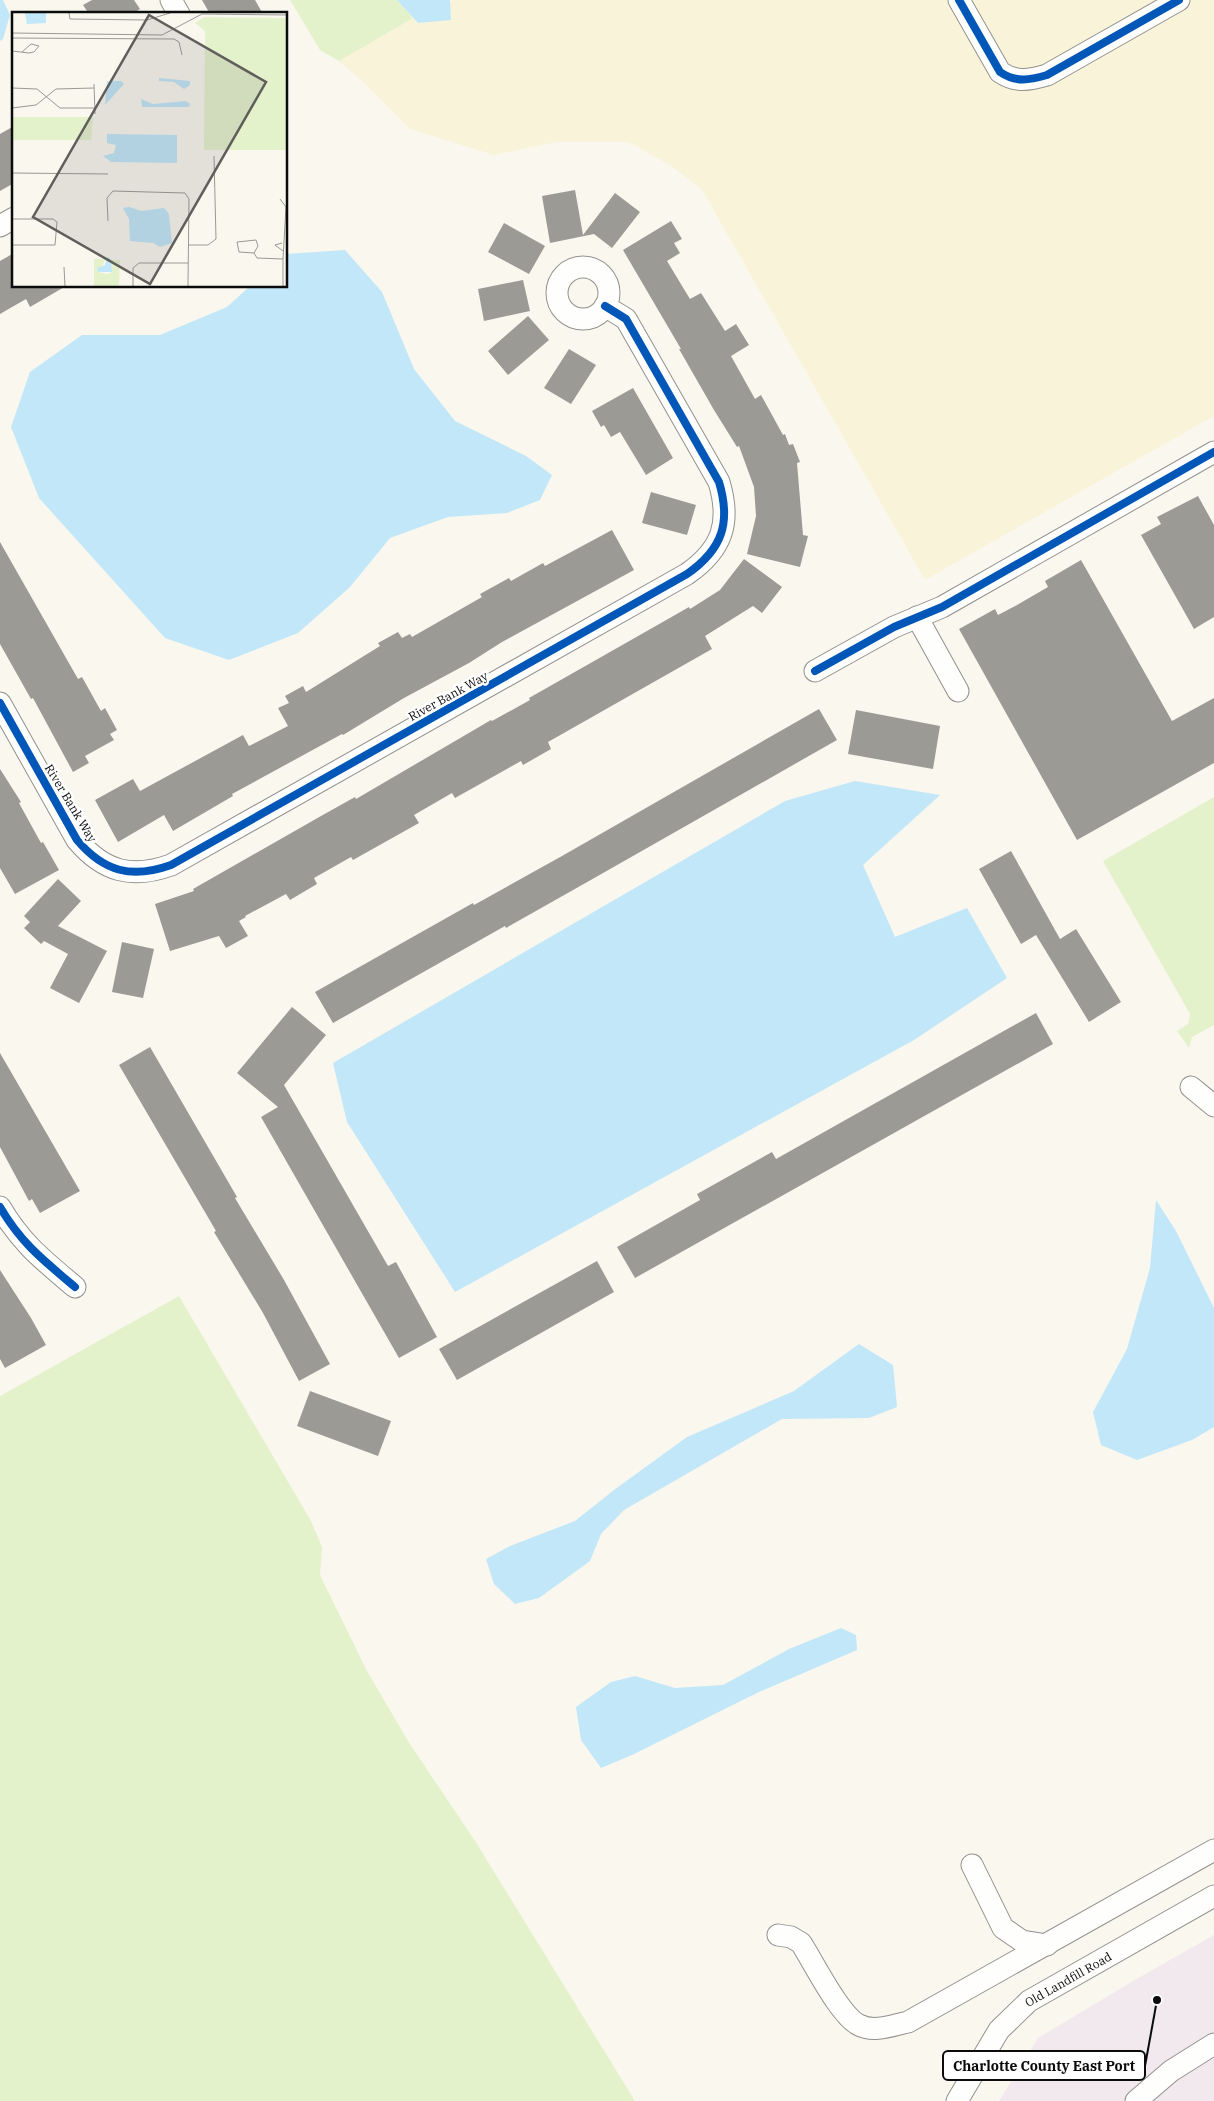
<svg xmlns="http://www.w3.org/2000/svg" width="1214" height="2101" viewBox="0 0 1214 2101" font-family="'IBM Plex Serif',serif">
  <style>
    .industrial { fill: #f1e9ed }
    .farmland { fill: #f9f4d9 }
    .green { fill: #e4f2cc }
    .water { fill: #c1e7f8 }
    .building { fill: #9c9a95 }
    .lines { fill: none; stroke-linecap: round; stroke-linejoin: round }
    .minor-casing { stroke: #93918e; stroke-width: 23 }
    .minor { stroke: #fefefd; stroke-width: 21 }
    .cycleway-casing { stroke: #fff; stroke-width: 11 }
    .cycleway { stroke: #0057b8; stroke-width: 8 }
    .labels { text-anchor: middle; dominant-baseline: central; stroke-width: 5; stroke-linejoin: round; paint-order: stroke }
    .street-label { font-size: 12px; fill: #0b0b0b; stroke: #fff }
    .inset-road { fill: none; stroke: #9a9994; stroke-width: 1 }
    .view { fill: #5f5e5b; fill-opacity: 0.15; stroke: #5f5e5b; stroke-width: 2.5 }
    .inset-edge { fill: none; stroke: #0b0b0b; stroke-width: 2.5 }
    .leader { fill: none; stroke: #0b0b0b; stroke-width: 2 }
    .callout-dot { fill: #0b0b0b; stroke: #fff; stroke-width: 2 }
    .callout { fill: #fff; stroke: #0b0b0b; stroke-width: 2 }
    .callout-label { font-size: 14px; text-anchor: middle; font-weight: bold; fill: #0b0b0b }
  </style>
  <rect width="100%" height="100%" fill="#faf7ef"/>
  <path class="industrial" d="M1214 1935V2101H999L1038 2038 1140 1977Z"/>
  <path class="farmland" d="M454 0H1214V416L925 580 702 190 674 168 629 142H557L494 155 410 129 358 77 338 61 413 18 418 23 451 20 450 2Z"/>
  <path class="green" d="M290 0H397L413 18 339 61 320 50Z
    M1214 797V1025L1192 1037 1189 1048 1177 1031 1188 1024 1190 1014 1103 861Z
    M179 1296 311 1521 322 1547 320 1575 367 1671 408 1741 477 1844 635 2101H0V1396Z"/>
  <path class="water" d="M0 0H3L10 15 3 39 0 41Z
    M397 0H450L451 20 418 23Z
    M345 250 382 292 414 369 455 421 526 456 552 475 540 500 507 513 448 517 390 538 350 587 298 633 229 660 165 638 39 498 11 427 30 372 82 335H160L227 307 250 286H286V254Z
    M855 781 940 795 863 865 895 937 967 908 1007 978 914 1040 455 1292 347 1122 333 1063 785 801Z
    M1156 1200 1176 1231 1214 1308V1427L1192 1440 1137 1460 1101 1445 1093 1412 1127 1349 1150 1268Z
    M859 1344 893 1365 897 1407 869 1418 782 1419 624 1510 601 1534 590 1561 539 1598 515 1604 494 1584 486 1559 510 1546 575 1521 614 1490 687 1437 794 1391Z
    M841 1628 856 1635 857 1650 759 1692 632 1755 601 1768 581 1740 576 1707 611 1682 635 1676 675 1688 723 1685 789 1649Z"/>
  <path class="building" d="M92 0H134L140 9 132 14H89L83 5Z
    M202 0H255L263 14H210Z
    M14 126V183L0 191V134Z
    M575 190 583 235 615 193 640 212 612 248 594 234 550 243 542 196Z
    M671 221 682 239 674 243 680 253 667 261 690 299 701 293 725 331 736 324 749 345 731 356 755 399 761 395 783 435 785 434 789 445 793 444 800 462 797 463 803 535 808 536 800 567 747 554 756 516 754 487 739 446 737 447 714 410 679 349H681L623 250Z
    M504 223 545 246 529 274 488 252Z
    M14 253V286H66L30 307 26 299 0 314V261Z
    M523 280 530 311 484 321 478 289Z
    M528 316 549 340 508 375 488 351Z
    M569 349 596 365 571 404 544 388Z
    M633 388 673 458 646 475 620 432 611 437 604 425 601 427 592 411Z
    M651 492 696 505 687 535 642 523Z
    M1198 496 1214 525V617L1194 629 1141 535 1161 524 1157 517Z
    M612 530 634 570 502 642 469 663 404 698 343 735 342 734 232 794 233 796 173 831 164 815 118 842 95 800 133 779 140 791 243 735 249 746 288 726 278 708 289 703 285 696 303 686 306 692 380 646 378 643 398 632 402 638 410 634 412 637 482 597 480 594 509 578 511 581 543 563 545 566Z
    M0 542 78 679 82 677 101 711 105 708 117 730 110 734 114 740 85 756 89 763 73 772 33 698 31 699 0 644Z
    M744 559 782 587 762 613 753 606 705 636 712 649 548 742 551 749 523 765 521 761 455 798 452 793 414 815 419 823 353 860 351 857 314 878 317 884 290 900 286 894 245 916 246 917 239 921 248 936 226 948 219 936 170 951 155 904 194 891 193 889 321 816 355 797 356 799 491 720 492 721 530 700 529 698 661 623 689 607 690 609 720 590Z
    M1081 560 1172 721 1214 698V763L1077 840 959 629 995 609 998 615 1017 605 1048 587 1045 581Z
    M819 709 837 740 589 881 506 928 505 926 333 1023 315 992 473 903 474 905 562 856Z
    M856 710 940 726 933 769 848 754Z
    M0 769 21 802 19 803 41 843 43 842 59 870 15 894 0 868Z
    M1011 851 1060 939 1076 929 1121 1002 1089 1022 1036 935 1021 944 979 869Z
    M58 879 81 901 58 926 107 951 79 1003 50 988 68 954 44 941 41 944 24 928 30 922 24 916Z
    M122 942 154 949 143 998 112 992Z
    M292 1007 326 1035 284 1085 388 1266 396 1262 437 1337 399 1358 261 1117 278 1107 237 1073Z
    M1036 1013 1053 1044 635 1278 617 1247 700 1200 697 1194 772 1152 776 1159Z
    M150 1047 237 1197 235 1198 284 1280 330 1364 299 1381 263 1313 214 1232 216 1231 119 1065Z
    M0 1053 80 1191 40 1213 32 1199 29 1201 0 1147Z
    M597 1261 614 1292 457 1380 439 1349Z
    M0 1270 31 1318 46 1345 5 1368 0 1359Z
    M310 1391 391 1421 378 1456 297 1426Z"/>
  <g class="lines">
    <g class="minor-casing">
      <g id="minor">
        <path d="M171 0 179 14"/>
        <path d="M959 0 1000 72C1016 83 1030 80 1047 75L1179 0"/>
        <path d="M0 226 14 218"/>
        <circle cx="583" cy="293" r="26"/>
        <path d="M917 617 958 691"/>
        <path d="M815 671 894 627 942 607 1214 452"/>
        <path d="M0 703 77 840C104 872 132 879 171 865L687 574C723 549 731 522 719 482L626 319 605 306"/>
        <path d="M1191 1087 1214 1106"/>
        <path d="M0 1207C21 1243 43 1260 75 1287"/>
        <path d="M972 1865 1003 1928 1022 1941 1047 1945"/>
        <path d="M778 1935 791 1937 801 1943C814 1963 840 2016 859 2025 874 2033 893 2025 908 2022L1214 1850"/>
        <path id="s1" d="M957 2101 999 2030 1029 2001 1214 1896"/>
        <path d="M1136 2101 1171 2071 1214 2044"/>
      </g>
    </g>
    <use href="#minor" class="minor"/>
    <g class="cycleway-casing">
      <path id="cycleway" d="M959 0 1000 72C1016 83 1030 80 1047 75L1179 0
        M815 671 894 627 942 607 1214 452
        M0 703 77 840C104 872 132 879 171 865L687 574C723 549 731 522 719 482L626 319 605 306
        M0 1207C21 1243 43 1260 75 1287"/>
    </g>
    <use href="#cycleway" class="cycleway"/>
  </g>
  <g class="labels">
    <g class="street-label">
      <text transform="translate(448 696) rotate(-29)">River Bank Way</text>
      <text transform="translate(71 803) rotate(59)">River Bank Way</text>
      <text stroke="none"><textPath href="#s1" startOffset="169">Old Landfill Road</textPath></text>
    </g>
  </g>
  <g transform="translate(12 12)">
    <rect width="275" height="275" fill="#faf7ef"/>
    <path d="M192 5 275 6V138H192L193 19 183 11ZM0 105H81L79 128H0ZM82 247H94L86 260 95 262 100 260 99 248H108L107 274H82Z" fill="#e4f2cc"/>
    <path d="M13 1H34V11L15 12ZM147 66 178 69V73L172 77 162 70 147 69ZM95 69H109L112 72 93 93ZM129 87 141 92 174 89 178 92 177 95H130ZM95 122 165 123V151L99 150 91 144 102 141 104 133 95 131ZM117 195 130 199 152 196 157 202 160 231 148 235 141 231 118 229 117 207 111 196ZM95 245 99 247 100 260H86L85 256 93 253Z" fill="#c1e7f8"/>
    <path class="inset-road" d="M57 1 58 7 135 8 158 1M0 21 150 23 190 2 275 3M0 26 162 27 167 30 170 43M0 39 17 41 22 40 27 34 19 32 10 40M82 72 83 102M0 76 25 77 48 96H82M0 96 24 93 44 77 82 76M0 161 96 162M268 187 274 195 271 247M0 207H41L45 210 43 233H0M96 209 95 186 101 179 173 181 177 187 176 274M270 231 263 233 271 239M176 233H196L204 227 202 144M242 241 227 240 225 230 244 228 246 234 242 241 245 246 271 247V274M52 255 53 274M121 274V256L127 251H176"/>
    <path class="view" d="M137 3 254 70 138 272 21 205Z"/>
    <rect width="275" height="275" class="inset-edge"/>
  </g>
  <path class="leader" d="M1157 2000L1145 2066"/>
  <circle class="callout-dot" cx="1157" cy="2000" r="5"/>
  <rect class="callout" x="943" y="2051" width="202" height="29" rx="5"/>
  <g class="callout-label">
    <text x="1044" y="2071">Charlotte County East Port</text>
  </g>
</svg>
